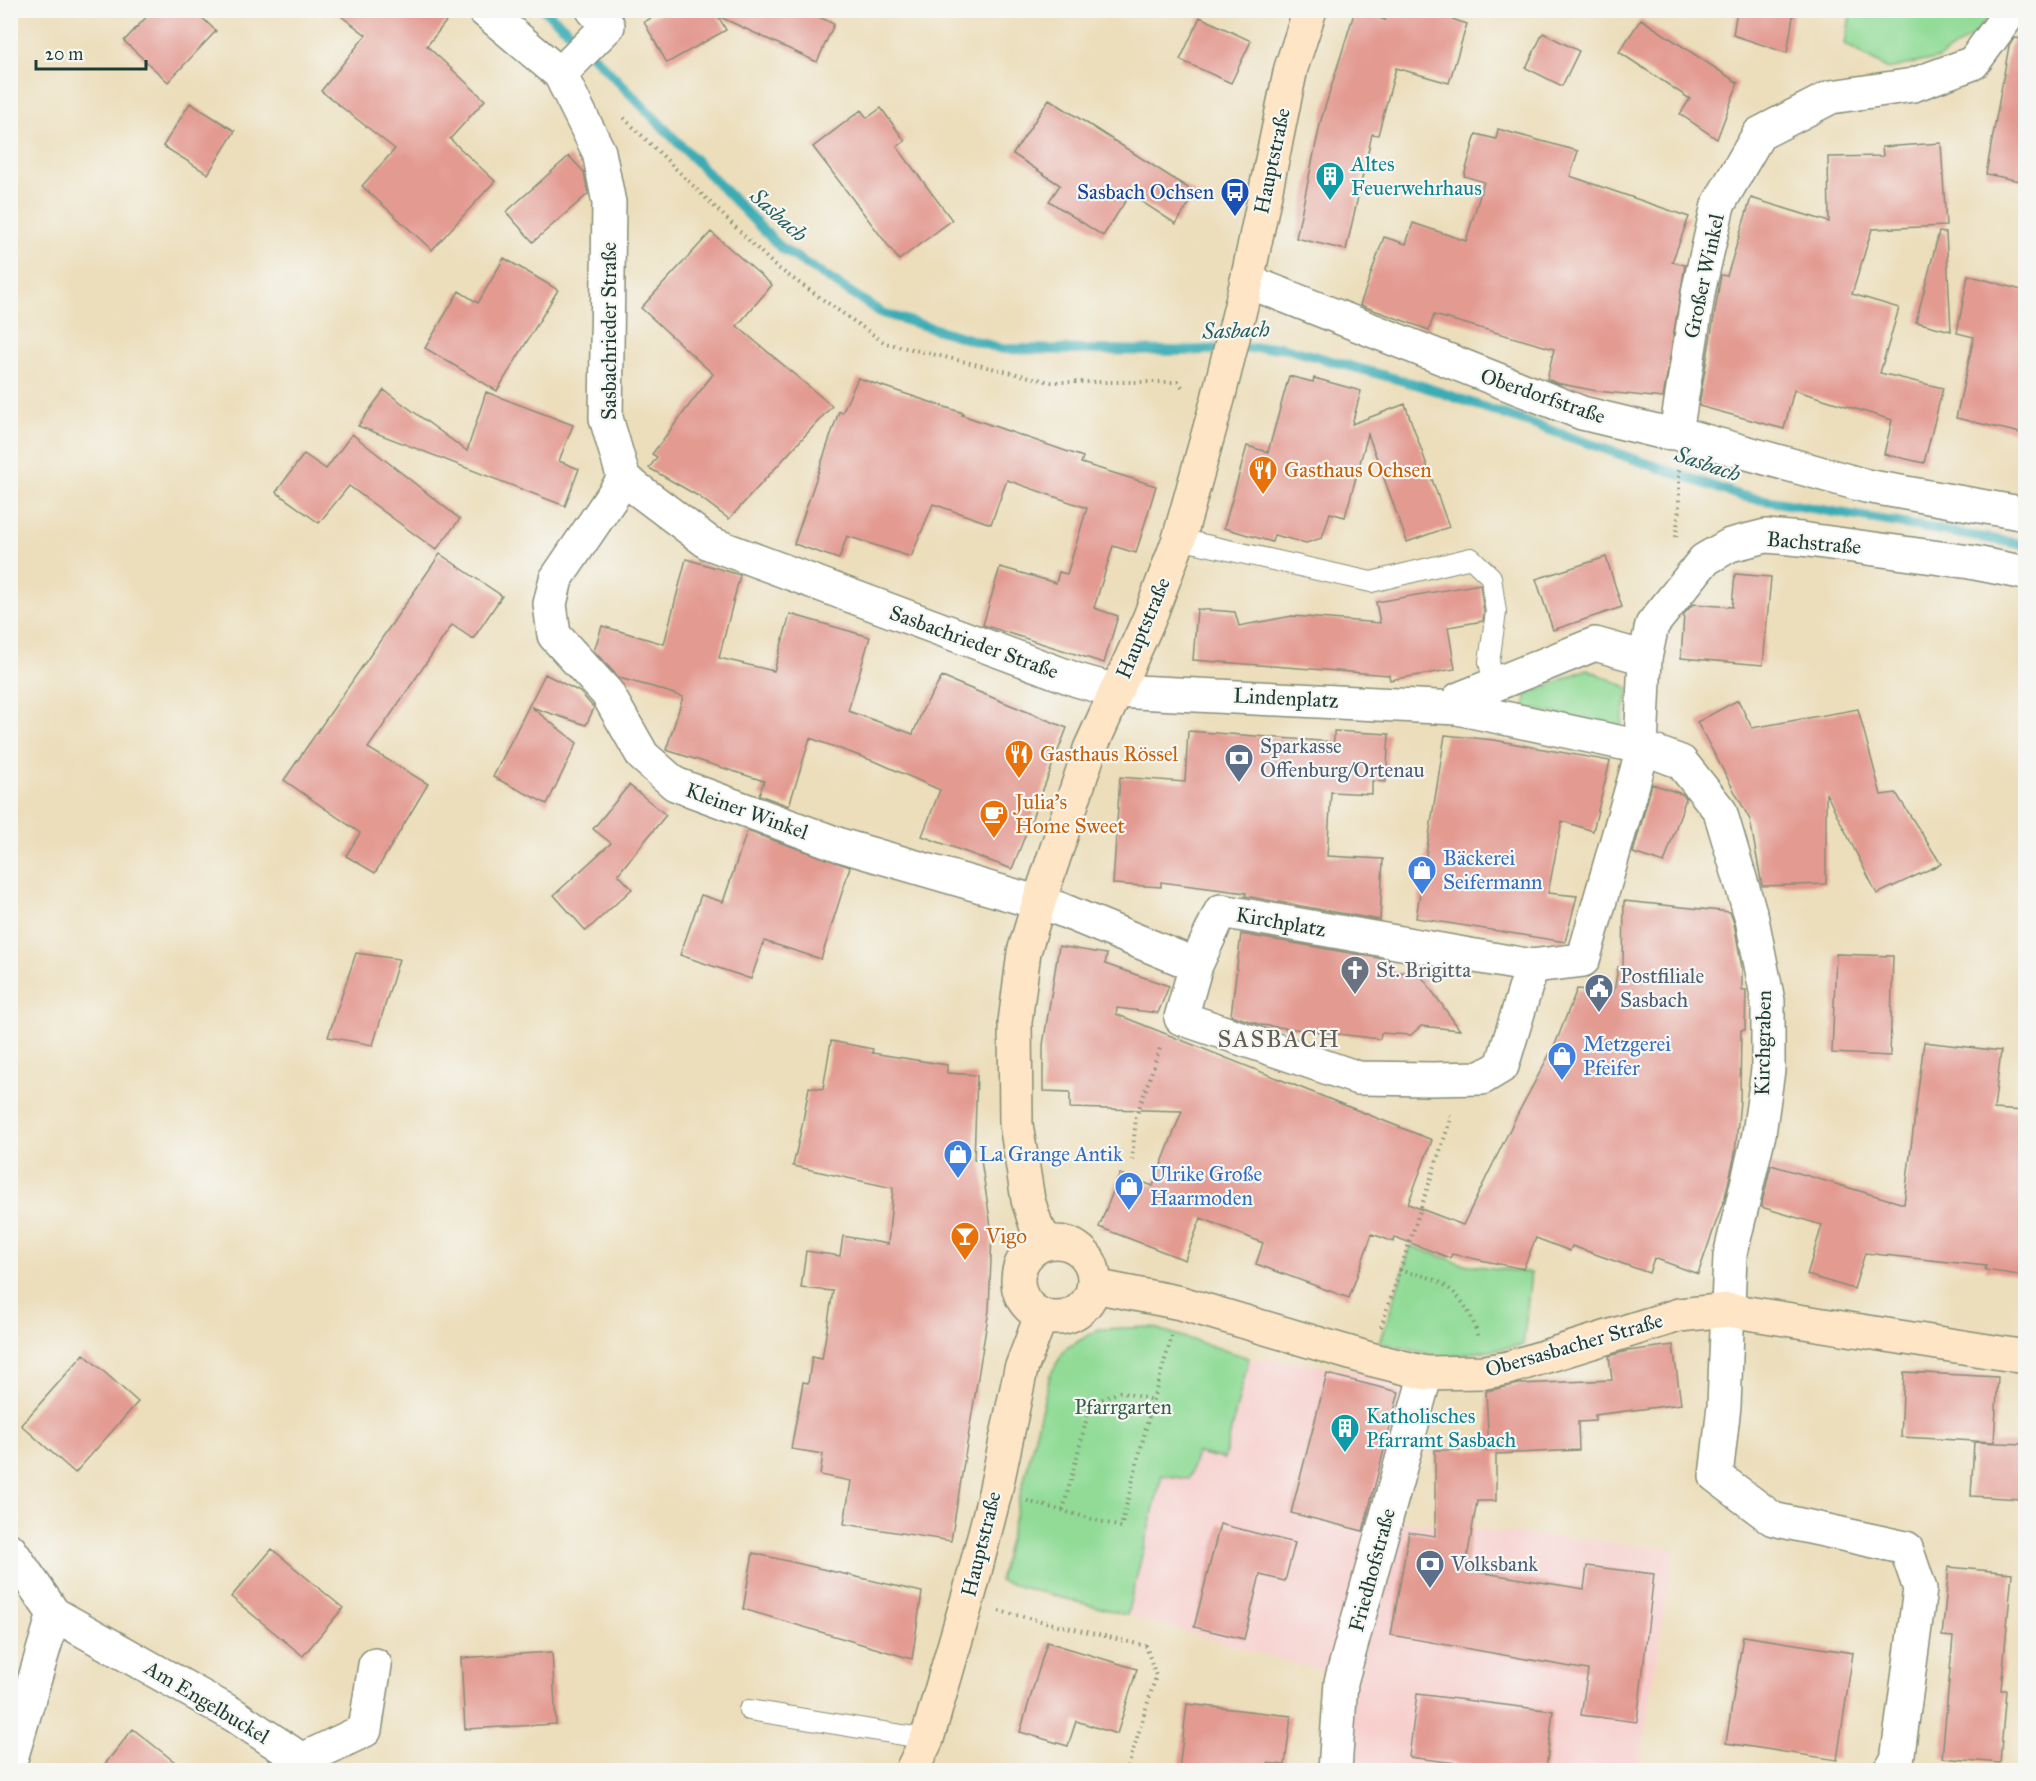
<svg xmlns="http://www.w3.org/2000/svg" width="2036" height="1781" viewBox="0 0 2036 1781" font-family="'IM FELL Great Primer',serif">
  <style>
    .built { fill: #f7d0ce }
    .green { fill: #91db97; stroke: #588c66; stroke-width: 1.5 }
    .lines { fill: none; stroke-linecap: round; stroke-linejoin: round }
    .stream { stroke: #3bacb5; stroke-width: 10 }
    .building { fill: #e39a91 }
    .lane-casing { stroke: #868e78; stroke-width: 22 }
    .street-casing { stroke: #868e78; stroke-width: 36 }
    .secondary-casing { stroke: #868e78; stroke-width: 36 }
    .path { stroke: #868e78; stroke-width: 4; stroke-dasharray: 1.5 4.5; stroke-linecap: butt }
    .lane { stroke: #fff; stroke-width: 20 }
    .street { stroke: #fff; stroke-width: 33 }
    .secondary { stroke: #fde5c5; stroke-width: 33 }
    .labels { text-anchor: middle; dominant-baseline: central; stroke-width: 4.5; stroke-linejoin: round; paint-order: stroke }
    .street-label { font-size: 21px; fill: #1f3d34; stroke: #f6f6f2 }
    .culture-label { font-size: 21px; fill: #0d838f; stroke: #f6f6f2; text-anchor: start }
    .transit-label { font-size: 21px; fill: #164399; stroke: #f6f6f2; text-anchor: end }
    .food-label { font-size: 21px; fill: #c56008; stroke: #f6f6f2; text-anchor: start }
    .service-label { font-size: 21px; fill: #4e5e75; stroke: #f6f6f2; text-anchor: start }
    .shop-label { font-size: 21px; fill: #366cbe; stroke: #f6f6f2; text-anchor: start }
    .worship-label { font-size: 21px; fill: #5b616d; stroke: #f6f6f2; text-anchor: start }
    .park-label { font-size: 21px; fill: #365d48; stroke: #f6f6f2 }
    .water-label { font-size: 22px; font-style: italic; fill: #275e5b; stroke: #f6f6f2 }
    .quarter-label { font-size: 24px; letter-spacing: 1.5px; fill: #645e55; stroke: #f6f6f2 }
  </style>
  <rect width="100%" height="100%" fill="#f6f6f2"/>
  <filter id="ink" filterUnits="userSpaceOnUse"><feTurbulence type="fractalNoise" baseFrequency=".0167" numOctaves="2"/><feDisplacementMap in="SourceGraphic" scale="12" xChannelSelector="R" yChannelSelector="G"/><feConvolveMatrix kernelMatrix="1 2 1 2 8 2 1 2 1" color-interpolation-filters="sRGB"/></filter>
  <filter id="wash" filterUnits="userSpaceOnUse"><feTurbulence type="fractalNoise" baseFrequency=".008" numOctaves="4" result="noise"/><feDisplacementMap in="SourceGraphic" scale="24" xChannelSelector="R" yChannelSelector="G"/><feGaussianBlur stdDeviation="1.35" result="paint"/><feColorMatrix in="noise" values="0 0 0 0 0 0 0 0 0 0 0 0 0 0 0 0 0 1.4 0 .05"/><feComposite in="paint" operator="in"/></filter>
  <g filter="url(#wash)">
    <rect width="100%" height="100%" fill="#ecdebb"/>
    <path class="built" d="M1249 1358 1430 1378 1395 1521 1674 1549 1639 1770H1322L1330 1673 1127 1615 1162 1475 1197 1453 1224 1459Z"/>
    <path class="green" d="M1851 11H1994L1973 35 1939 58 1888 69 1845 44Z
      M1587 669 1629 688 1621 726 1525 708 1526 695Z
      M1411 1246 1463 1264 1531 1273 1523 1345 1444 1357 1380 1343Z
      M1152 1327 1249 1358 1224 1459 1197 1453 1189 1479 1162 1475 1127 1615 999 1581 1050 1375 1065 1349 1099 1329Z"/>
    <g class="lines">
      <path class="stream" d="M544 10 571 33 780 247 882 313 1002 349 1177 351 1281 347 1422 386 1741 496 2026 545"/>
    </g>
    <g id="blocks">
      <path class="building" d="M153 10H194L216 31 168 82 124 41Z
        M333 10H455L427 46 485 100 450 139 495 181 432 250 362 186 395 149 321 91 366 35Z
        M665 10H805L834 24 817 62 718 16 726 30 667 63 644 22Z
        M1355 10 1385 20 1391 10H1426L1467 24 1449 83 1396 68 1378 135 1372 134 1346 250 1296 238 1321 120Z
        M1737 10H1794L1787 53 1733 35Z
        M1200 17 1251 41 1231 83 1180 60Z
        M1641 19 1738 83 1717 139 1680 114 1690 99 1619 52Z
        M1543 33 1579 51 1562 86 1526 68Z
        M2014 38 2025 39V182L1986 174 2009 46Z
        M1049 99 1196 193 1176 224 1130 194 1103 236 1049 201 1060 185 1013 154Z
        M190 103 235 131 208 174 163 146Z
        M881 108 905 141 897 147 952 220 899 260 813 147 861 110 867 118Z
        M1498 129 1578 151 1570 176 1689 217 1672 262 1685 265 1663 398 1597 391 1556 383 1547 379 1554 349 1434 315 1429 330 1360 305 1384 237 1406 244 1413 223 1466 241 1484 182 1464 176 1476 134 1496 139Z
        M1941 143 1946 226 1872 229 1852 294 1899 308 1880 373 1943 388 1924 463 1884 454 1892 420 1794 390 1784 429 1699 406 1721 275 1727 276 1751 198 1829 222 1828 157 1883 156 1882 147Z
        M569 156 584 172 588 194 533 242 506 212Z
        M711 232 772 285 737 326 832 406 729 519 698 496 649 468 657 457 652 454 713 374 641 308Z
        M1939 232 1946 233 1951 331 1916 322Z
        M504 258 558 290 497 391 425 348 459 291 478 303Z
        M1968 275 2025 291V434L1956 418 1974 337 1957 333Z
        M1289 376 1313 382 1314 378 1361 391 1352 424 1405 404 1449 527 1407 542 1368 434 1345 517 1330 513 1322 538 1306 543 1274 535 1272 542 1224 528 1247 446 1268 452Z
        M858 378 963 413 962 415 1083 457 1081 463 1156 486 1136 553 1113 546 1094 608 1118 616 1104 663 983 625 1000 567 1056 583 1059 572 1067 574 1087 508 1007 480 991 524 933 504 911 557 847 536 839 559 794 544 839 411 842 413Z
        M384 390 467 451 486 392 573 425 559 461 579 469 565 506 358 426Z
        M352 434 460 519 436 550 349 486 319 523 276 492 304 454 326 469Z
        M440 554 502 596 473 639 452 625 368 748 428 784 375 873 346 856 360 833 284 780Z
        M1606 557 1622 607 1553 630 1536 579Z
        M686 559 740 575 719 658 774 671 790 614 870 637 848 711 913 734 923 709 942 677 1067 728 1012 869 922 836 940 790 879 763 810 738 789 806 759 795 764 781 666 750 683 697 653 687 619 678 594 651 602 626 664 644Z
        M1735 574 1771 577 1763 665 1681 658 1684 614 1693 604 1732 607Z
        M1480 584 1484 612 1483 621 1448 627 1455 669 1390 680 1389 675 1193 660 1197 609 1235 612 1239 626 1292 616 1380 623 1376 602Z
        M545 674 580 692 594 708 586 725 531 707 577 743 547 804 493 777Z
        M1738 700 1752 728 1858 709 1881 795 1896 793 1941 864 1877 894 1826 793V884L1762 886 1750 820 1697 722Z
        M1188 731 1334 742V731L1389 734 1386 782 1372 781V794L1331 792 1327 856 1383 859 1380 920 1245 896 1246 893 1161 882V887L1113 884 1120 777 1185 782Z
        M1445 735 1494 740 1610 761 1593 831 1562 821 1548 893 1577 896 1565 942 1416 918Z
        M1652 784 1682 794 1686 798 1664 863 1633 853Z
        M629 785 666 815 618 874 632 889 586 931 554 895 611 843 593 829Z
        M747 831 850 867 821 959 764 941 751 979 680 955 701 895 723 902Z
        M1624 901 1730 912 1734 923 1742 968V990H1746L1745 1030H1741L1740 1101 1735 1154 1725 1197 1698 1274 1654 1258 1649 1273 1572 1246 1570 1251 1536 1238 1523 1269 1452 1254 1450 1258 1395 1237 1394 1242 1372 1234 1349 1298 1256 1264 1263 1243 1201 1218 1185 1260 1099 1227 1120 1174 1153 1186 1182 1111 1070 1108V1092L1043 1091V1045L1059 946 1107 954 1105 964 1169 986 1158 1013 1117 1008 1116 1014 1432 1140 1408 1204 1463 1225 1515 1119 1556 1042 1577 989 1614 992 1618 967H1623Z
        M1241 934 1390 960 1388 971 1409 973V976L1422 977 1460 1030 1421 1026 1411 1035 1381 1033 1380 1039 1261 1025 1231 1015Z
        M356 953 399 959 373 1045 328 1037Z
        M1836 954 1893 956 1890 1056 1832 1053Z
        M831 1041 873 1049 872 1053 947 1065V1073L977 1075 974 1160H981L992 1233 989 1310 951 1541 844 1524 851 1481 820 1475 823 1454 791 1449 803 1382 808 1383 812 1357 822 1359 833 1291 801 1288 806 1251 840 1256 843 1236 888 1244 893 1188 793 1166 802 1126 809 1087 823 1089Z
        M1924 1042 2001 1051 1994 1109 2025 1111V1276L1985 1270 1986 1266 1865 1253 1854 1289 1807 1275 1822 1225 1761 1207 1771 1165 1904 1204Z
        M1673 1345 1681 1404 1595 1415V1421L1578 1422 1579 1450 1496 1454V1501H1477L1465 1570 1584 1589 1587 1566 1654 1574 1637 1722 1581 1715 1588 1670 1391 1635 1409 1532 1435 1536V1450H1489L1486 1391 1519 1384 1612 1380 1609 1356 1627 1351Z
        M84 1354 138 1402 75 1473 21 1425Z
        M1904 1372 1998 1377 1994 1442 1901 1437Z
        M1327 1374 1399 1392 1363 1531 1291 1513Z
        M1974 1442 2024 1444 2021 1499 1971 1496Z
        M1220 1524 1295 1543 1285 1581 1260 1575 1244 1639 1194 1627Z
        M272 1549 343 1608 303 1656 231 1597Z
        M753 1553 922 1592 912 1659 743 1609Z
        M1949 1567 2012 1573 2001 1690H2006L2000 1763 1942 1758 1953 1637 1942 1636Z
        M1743 1636 1853 1653 1837 1760 1726 1743Z
        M1047 1642 1137 1669 1117 1734 1076 1721 1068 1746 1020 1732Z
        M552 1652 556 1724 465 1729 461 1658Z
        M1417 1694 1553 1711 1546 1770H1511L1409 1757Z
        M1187 1704 1291 1716 1285 1765 1268 1763 1267 1770H1179Z
        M133 1729 185 1770H100Z"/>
    </g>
  </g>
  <g filter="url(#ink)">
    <use href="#blocks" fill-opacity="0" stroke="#868e78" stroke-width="1.5"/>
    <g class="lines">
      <g class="lane-casing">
        <path id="lane" d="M1179 539 1371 582 1471 558 1491 577 1496 612 1489 662 1494 685
          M749 1710 927 1739"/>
      </g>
      <g class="street-casing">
        <path id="street" d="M484 10 560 74 599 152 609 203 606 418 624 479 709 543 1077 680 1116 691 1457 708 1641 747 1681 762 1720 811 1752 919 1768 1001V1070L1759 1134 1730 1256 1724 1406 1716 1476 1773 1519 1906 1548 1920 1589 1897 1761 1890 1770
          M560 74 608 26 593 10
          M1247 281 1582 413 1661 432 1676 433 1866 486 2026 514
          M1676 433 1699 288 1718 205 1759 134 1831 97 1913 85 1973 63 2012 10
          M624 479 556 579 550 604 554 635 607 693 643 756 675 784 840 845 1057 908 1196 965
          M1457 708 1459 699 1595 644 1645 658
          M1532 966 1221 911 1196 965 1181 1018 1358 1078 1432 1079 1482 1078 1502 1066 1532 966 1583 960 1639 763 1641 747 1645 658 1652 625 1704 560 1730 545 1766 536 1801 539 1970 562 2026 573
          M10 1550 54 1614 10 1762
          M54 1614 234 1715 302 1760 365 1730 375 1665
          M1335 1770 1341 1682 1426 1373"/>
      </g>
      <g class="secondary-casing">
        <path id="secondary" d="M1018 1280a38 38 0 1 1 76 0a38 38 0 1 1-76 0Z
          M1046 1242 1036 1225 1028 1200 1016 1124 1015 1022 1024 952 1039 902 1090 749 1149 619 1179 539 1218 399 1247 281 1291 68 1310 10
          M1094 1286 1181 1303 1370 1359 1426 1373 1485 1372 1508 1368 1679 1315 1728 1310 2026 1357
          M912 1770 927 1739 970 1591 995 1493 1021 1369 1041 1316"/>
      </g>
      <path class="path" d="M624 118 775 266 885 343 1051 382H1178L1184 389
        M1676 537 1679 508V470
        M1132 1160 1136 1117 1161 1045
        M1399 1270C1411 1274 1424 1275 1435 1280 1459 1291 1474 1315 1478 1339
        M1381 1327 1451 1118 1448 1113
        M1027 1501 1121 1527 1153 1400 1172 1336
        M1063 1510 1088 1414 1100 1400 1120 1392 1153 1400
        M999 1611 1146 1646 1156 1676 1127 1770"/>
      <use href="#lane" class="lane"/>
      <use href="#street" class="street"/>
      <use href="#secondary" class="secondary"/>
    </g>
  </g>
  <defs>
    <g id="building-pin" transform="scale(1.5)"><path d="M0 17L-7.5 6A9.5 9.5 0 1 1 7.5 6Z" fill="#0f9aa8" stroke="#f6f6f2"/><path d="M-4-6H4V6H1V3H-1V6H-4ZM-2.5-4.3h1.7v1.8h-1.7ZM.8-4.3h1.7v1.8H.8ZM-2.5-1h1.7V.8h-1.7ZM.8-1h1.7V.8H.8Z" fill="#fff"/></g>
    <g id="bus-pin" transform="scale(1.5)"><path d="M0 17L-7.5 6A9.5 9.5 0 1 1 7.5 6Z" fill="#1a4fb4" stroke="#f6f6f2"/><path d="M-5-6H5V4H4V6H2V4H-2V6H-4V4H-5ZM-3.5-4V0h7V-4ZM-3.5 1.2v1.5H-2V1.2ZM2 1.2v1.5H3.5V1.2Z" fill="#fff"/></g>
    <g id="restaurant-pin" transform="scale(1.5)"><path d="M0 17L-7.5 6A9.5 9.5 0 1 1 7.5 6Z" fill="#e8710a" stroke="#f6f6f2"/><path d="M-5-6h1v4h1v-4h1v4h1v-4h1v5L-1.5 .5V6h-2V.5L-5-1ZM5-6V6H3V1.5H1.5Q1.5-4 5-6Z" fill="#fff"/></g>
    <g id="bank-pin" transform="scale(1.5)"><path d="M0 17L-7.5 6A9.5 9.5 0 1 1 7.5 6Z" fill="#5c6f8a" stroke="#f6f6f2"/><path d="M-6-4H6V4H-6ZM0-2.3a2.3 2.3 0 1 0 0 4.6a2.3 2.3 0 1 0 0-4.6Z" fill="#fff"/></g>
    <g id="cafe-pin" transform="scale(1.5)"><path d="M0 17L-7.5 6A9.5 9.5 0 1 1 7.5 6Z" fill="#e8710a" stroke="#f6f6f2"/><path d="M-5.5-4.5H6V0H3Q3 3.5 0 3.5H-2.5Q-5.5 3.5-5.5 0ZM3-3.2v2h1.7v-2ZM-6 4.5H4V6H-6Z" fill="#fff"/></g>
    <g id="shop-pin" transform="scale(1.5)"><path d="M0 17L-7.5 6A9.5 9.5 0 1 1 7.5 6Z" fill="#3f7fe0" stroke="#f6f6f2"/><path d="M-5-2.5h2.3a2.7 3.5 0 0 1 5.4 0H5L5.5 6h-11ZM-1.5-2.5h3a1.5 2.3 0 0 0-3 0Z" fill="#fff"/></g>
    <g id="church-pin" transform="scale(1.5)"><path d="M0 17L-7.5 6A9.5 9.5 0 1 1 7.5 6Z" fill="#6b7280" stroke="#f6f6f2"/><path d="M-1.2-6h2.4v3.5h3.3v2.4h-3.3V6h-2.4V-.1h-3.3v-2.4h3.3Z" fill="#fff"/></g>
    <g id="civic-pin" transform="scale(1.5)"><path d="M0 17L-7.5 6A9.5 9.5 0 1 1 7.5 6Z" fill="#5c6f8a" stroke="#f6f6f2"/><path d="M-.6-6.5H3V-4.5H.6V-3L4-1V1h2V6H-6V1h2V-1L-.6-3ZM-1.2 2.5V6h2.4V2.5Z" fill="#fff"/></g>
    <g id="bar-pin" transform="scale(1.5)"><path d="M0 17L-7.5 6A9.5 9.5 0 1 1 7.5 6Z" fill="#e8710a" stroke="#f6f6f2"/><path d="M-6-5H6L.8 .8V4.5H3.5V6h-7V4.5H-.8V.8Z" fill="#fff"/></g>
  </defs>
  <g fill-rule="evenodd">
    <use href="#building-pin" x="1330" y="176"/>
    <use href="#bus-pin" x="1235" y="192"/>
    <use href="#restaurant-pin" x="1263" y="470"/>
    <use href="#restaurant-pin" x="1019" y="754"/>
    <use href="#bank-pin" x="1239" y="758"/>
    <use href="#cafe-pin" x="994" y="814"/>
    <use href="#shop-pin" x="1422" y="870"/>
    <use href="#church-pin" x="1355" y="970"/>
    <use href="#civic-pin" x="1599" y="988"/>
    <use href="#shop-pin" x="1562" y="1056"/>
    <use href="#shop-pin" x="958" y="1154"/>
    <use href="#shop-pin" x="1129" y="1186"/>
    <use href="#bar-pin" x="965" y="1236"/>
    <use href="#building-pin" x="1345" y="1428"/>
    <use href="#bank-pin" x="1430" y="1564"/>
  </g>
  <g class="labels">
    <g class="street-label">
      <text transform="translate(1272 161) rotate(-78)">Hauptstraße</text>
      <text transform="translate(1704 276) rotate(-78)">Großer Winkel</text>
      <text transform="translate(609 331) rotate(-90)">Sasbachrieder Straße</text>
      <text transform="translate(1543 396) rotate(19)">Oberdorfstraße</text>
      <text transform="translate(1814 543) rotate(5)">Bachstraße</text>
      <text transform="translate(1143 628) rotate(-67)">Hauptstraße</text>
      <text transform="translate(974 642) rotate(20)">Sasbachrieder Straße</text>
      <text transform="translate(1286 698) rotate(3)">Lindenplatz</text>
      <text transform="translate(747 811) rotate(20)">Kleiner Winkel</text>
      <text transform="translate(1281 922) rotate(10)">Kirchplatz</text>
      <text transform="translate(1763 1043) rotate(-89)">Kirchgraben</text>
      <text transform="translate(1574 1345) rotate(-16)">Obersasbacher Straße</text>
      <text transform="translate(981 1544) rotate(-76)">Hauptstraße</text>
      <text transform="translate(1372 1570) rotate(-75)">Friedhofstraße</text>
      <text transform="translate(207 1702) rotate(31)">Am Engelbuckel</text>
    </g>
    <g class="culture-label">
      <text x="1351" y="164">Altes<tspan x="1351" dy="24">Feuerwehrhaus</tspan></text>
      <text x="1366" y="1416">Katholisches<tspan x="1366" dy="24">Pfarramt Sasbach</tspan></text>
    </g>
    <g class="transit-label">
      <text x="1214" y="192">Sasbach Ochsen</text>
    </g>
    <g class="food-label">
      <text x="1284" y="470">Gasthaus Ochsen</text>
      <text x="1040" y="754">Gasthaus Rössel</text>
      <text x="1015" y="802">Julia's<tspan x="1015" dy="24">Home Sweet</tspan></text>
      <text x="986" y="1236">Vigo</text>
    </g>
    <g class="service-label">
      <text x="1260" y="746">Sparkasse<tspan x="1260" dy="24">Offenburg/Ortenau</tspan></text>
      <text x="1620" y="976">Postfiliale<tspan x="1620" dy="24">Sasbach</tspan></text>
      <text x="1451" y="1564">Volksbank</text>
    </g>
    <g class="shop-label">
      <text x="1443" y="858">Bäckerei<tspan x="1443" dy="24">Seifermann</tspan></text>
      <text x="1583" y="1044">Metzgerei<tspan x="1583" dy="24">Pfeifer</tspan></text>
      <text x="979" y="1154">La Grange Antik</text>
      <text x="1150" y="1174">Ulrike Große<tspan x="1150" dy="24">Haarmoden</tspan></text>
    </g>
    <g class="worship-label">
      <text x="1376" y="970">St. Brigitta</text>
    </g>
    <g class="park-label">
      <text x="1123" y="1407">Pfarrgarten</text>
    </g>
    <g class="water-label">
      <text transform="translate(779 215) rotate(42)">Sasbach</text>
      <text transform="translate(1236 330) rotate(-2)">Sasbach</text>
      <text transform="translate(1708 464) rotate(19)">Sasbach</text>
    </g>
    <g class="quarter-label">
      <text x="1279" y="1039">SASBACH</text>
    </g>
  </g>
  <rect width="2036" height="1781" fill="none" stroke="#f6f6f2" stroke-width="36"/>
  <path d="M36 60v9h110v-9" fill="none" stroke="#1f3d34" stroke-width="3"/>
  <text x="45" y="60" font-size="18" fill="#1f3d34" stroke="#f6f6f2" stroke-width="4.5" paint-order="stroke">20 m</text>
</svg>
